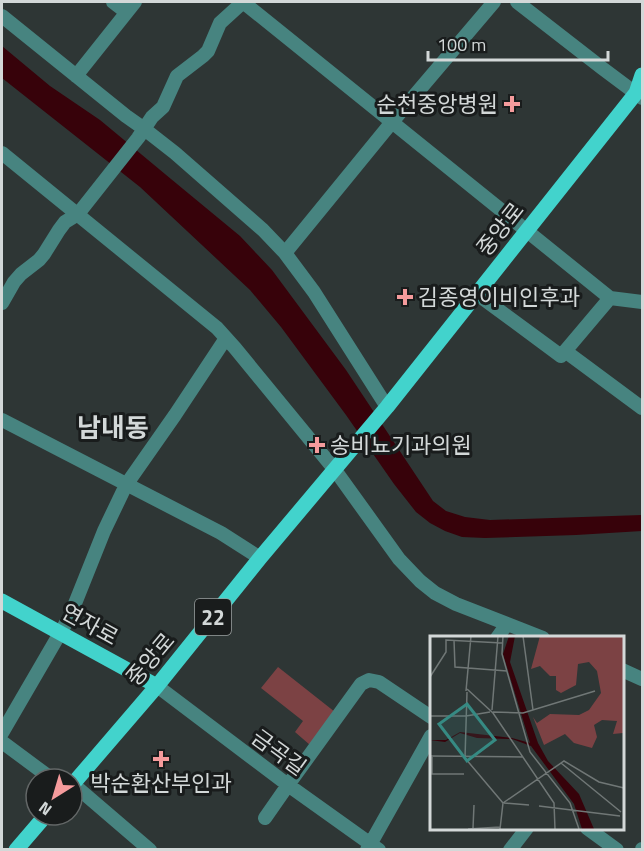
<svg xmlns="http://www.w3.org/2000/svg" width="644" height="851" viewBox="0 0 644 851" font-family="'Titillium Web','Noto Sans KR',sans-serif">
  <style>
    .green { fill: #7c4244 }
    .water { fill: #37020a }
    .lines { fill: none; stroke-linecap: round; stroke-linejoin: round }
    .minor { stroke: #478480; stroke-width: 14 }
    .major { stroke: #42d3cc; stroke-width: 15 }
    .poi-dot { fill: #f59b9c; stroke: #191c1c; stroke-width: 2 }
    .labels { text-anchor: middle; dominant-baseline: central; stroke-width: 6; stroke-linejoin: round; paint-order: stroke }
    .shield { fill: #191c1c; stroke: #9ba0a0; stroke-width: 1.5 }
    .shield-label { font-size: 21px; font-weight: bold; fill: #d3d8d8 }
    .poi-label { font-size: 22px; fill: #d3d8d8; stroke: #191c1c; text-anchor: start }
    .street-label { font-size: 22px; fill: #d3d8d8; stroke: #191c1c }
    .quarter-label { font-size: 26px; font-weight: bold; fill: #d3d8d8; stroke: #191c1c }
    .inset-road { fill: none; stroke: #707776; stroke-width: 1.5 }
    .view { fill: #368a83; fill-opacity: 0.15; stroke: #368a83; stroke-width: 3 }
    .inset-edge { fill: none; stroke: #d3d8d8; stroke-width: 3 }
  </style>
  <rect width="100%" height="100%" fill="#2e3635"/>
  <path class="green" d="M278 667 335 712 310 745 295 732 303 721 261 688Z"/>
  <path class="water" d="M2 46 50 86 100 120 171 179 240 236 272 270 346 370 433 501 446 511 465 517 490 520 642 515V531L576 535 485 538 462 537 445 531 430 523 416 512 394 484 346 415 281 327 250 290 140 187 2 78Z"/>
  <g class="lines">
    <path class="minor" d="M113 2 126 12
      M243 2 610 298 642 302
      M517 2 602 68 642 98
      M2 16 126 116 143 128 175 153 263 230 285 253 314 292 387 407
      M76 76 135 2
      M2 153 217 328 235 348 335 470 399 559 420 581 435 593 456 604 543 638
      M285 253 392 122 494 2
      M477 294 561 356 610 298
      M2 303 14 282 21 274 39 260 44 254 59 230 65 222 78 214 138 138 152 117 163 107 177 76 203 56 208 51 220 23 243 2
      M565 351 642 408
      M2 420 221 533 260 558
      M497 638 507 624
      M622 670 642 679
      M157 686 288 785 379 850
      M2 733 70 616 104 531 126 485 175 415 226 338
      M2 742 52 779
      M73 784 150 850
      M265 818 288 785 361 684 369 680 379 682 431 717
      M587 828 617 850
      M367 850 431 736
      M510 850 527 828
      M642 850V849"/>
    <path class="major" d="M2 601 157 686
      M72 785 157 686 260 558 387 407 636 93 642 75
      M16 850 46 815"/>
  </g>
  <g class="poi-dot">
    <path d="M509 95h6v6h6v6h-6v6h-6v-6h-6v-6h6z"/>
    <path d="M402 288h6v6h6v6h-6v6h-6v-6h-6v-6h6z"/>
    <path d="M314 436h6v6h6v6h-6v6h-6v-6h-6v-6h6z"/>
    <path d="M158 750h6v6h6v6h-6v6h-6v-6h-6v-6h6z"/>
  </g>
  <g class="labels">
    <rect class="shield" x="195" y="599" width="36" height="36" rx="4.5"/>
    <g class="shield-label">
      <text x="213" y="617">22</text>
    </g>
    <g class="poi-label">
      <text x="498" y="104" text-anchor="end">순천중앙병원</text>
      <text x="418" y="297">김종영이비인후과</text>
      <text x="330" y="445">송비뇨기과의원</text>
      <text x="161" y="783" text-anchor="middle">박순환산부인과</text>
    </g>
    <g class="street-label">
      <text transform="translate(500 229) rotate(-52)">중앙로</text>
      <text transform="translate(90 624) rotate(29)">연자로</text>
      <text transform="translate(150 659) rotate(-50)">중앙로</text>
      <text transform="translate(279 752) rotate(36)">금곡길</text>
    </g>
    <g class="quarter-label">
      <text x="113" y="427">남내동</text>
    </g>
  </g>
  <g transform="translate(430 636)">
    <rect width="194" height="194" fill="#2e3635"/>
    <path d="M110 0H193V97L183 98 187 85 172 84 164 89 167 101 162 112 144 107 135 98 114 109 103 81 107 87 120 78 149 79 159 74 171 57 167 35 159 26 148 28 146 49 131 57 126 54V40H120L110 30 101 33Z" fill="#7c4244"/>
    <path d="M79 0H85L80 26 108 107 118 125 149 158 164 193H152L144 168 101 110 82 103 47 102 30 97 15 106 0 104H16L30 96 82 102 100 107 73 18Z" fill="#37020a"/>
    <path class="inset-road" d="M73 0 72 18 100 116 140 167 149 193M93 0 103 74M24 4 25 31 77 35M0 41 16 16V4L72 7M37 53 63 77 124 167 125 193M36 55 41 0M37 56 35 122 73 167M62 74 68 0M63 76 93 77 165 55M0 80H36M36 80 60 76M0 120 93 121M2 120V138H34M131 127 191 176M73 167 134 125 169 146 194 152M74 167 99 169M109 170 190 180M43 192 44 169M38 193 70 191M70 193 73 167"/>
    <path class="view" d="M37 68 65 104 37 125 9 88Z"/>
    <rect width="194" height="194" class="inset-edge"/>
  </g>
  <rect width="644" height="851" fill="none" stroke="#d3d8d8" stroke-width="6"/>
  <g transform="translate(54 797) rotate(217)"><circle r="28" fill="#191c1c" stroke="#636767" stroke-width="1.5"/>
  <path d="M0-4.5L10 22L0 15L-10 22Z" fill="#f59b9c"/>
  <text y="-9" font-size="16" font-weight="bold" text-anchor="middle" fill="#d3d8d8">N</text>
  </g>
  <path d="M428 51v9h180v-9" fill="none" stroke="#d3d8d8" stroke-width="3"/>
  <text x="437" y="51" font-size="18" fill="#d3d8d8" stroke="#191c1c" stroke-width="4.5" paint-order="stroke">100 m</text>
</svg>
